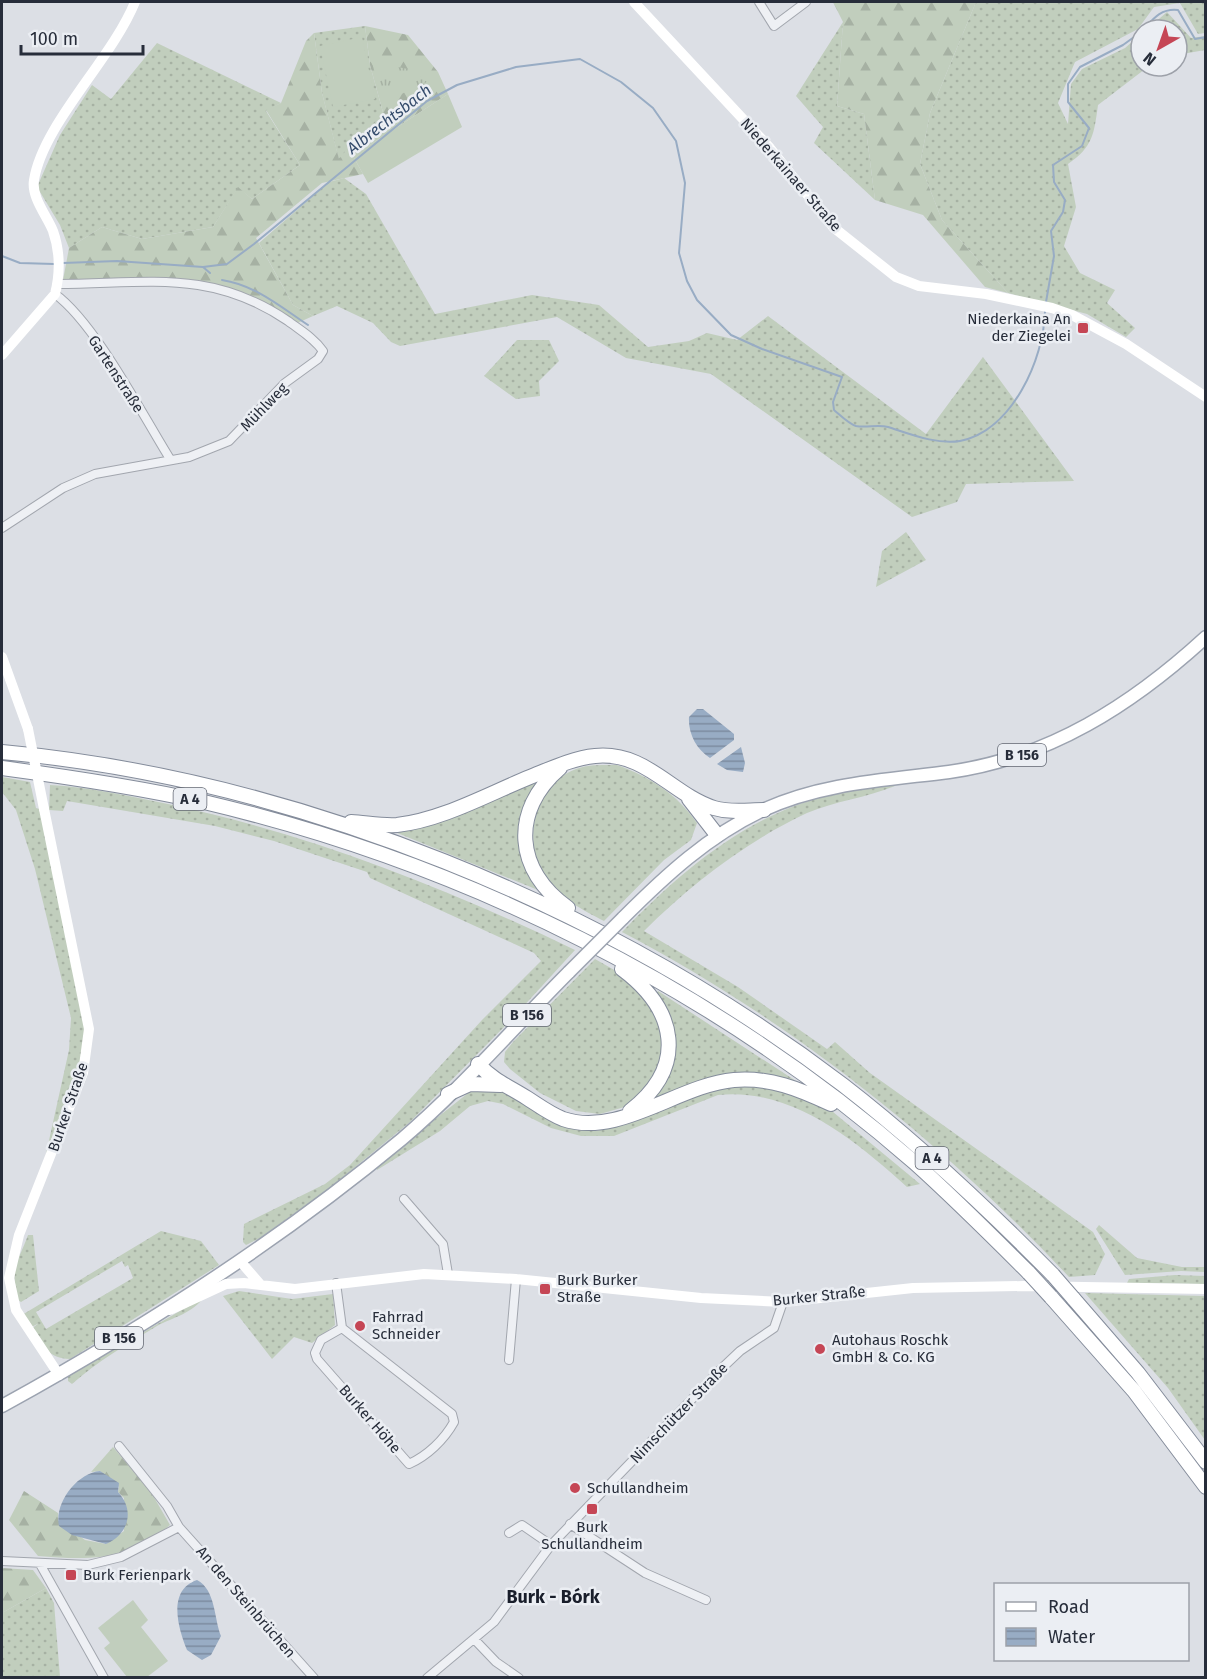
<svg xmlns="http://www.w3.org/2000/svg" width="1207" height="1679" viewBox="0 0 1207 1679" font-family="'Fira Sans',sans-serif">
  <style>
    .grass { fill: url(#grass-dots); fill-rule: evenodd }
    .forest { fill: url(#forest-firs) }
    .park { fill: url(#park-tufts) }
    .garden { fill: #c1cebd }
    .water { fill: url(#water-rules) }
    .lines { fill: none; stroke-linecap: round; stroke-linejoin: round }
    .stream { stroke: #98acc4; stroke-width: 2 }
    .street-casing { stroke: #a2a6ae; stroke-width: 10 }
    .primary-casing { stroke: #9ca3b0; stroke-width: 15 }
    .highway-casing { stroke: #848c9b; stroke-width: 16 }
    .street { stroke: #eef0f4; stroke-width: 8 }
    .secondary { stroke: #fff; stroke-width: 10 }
    .primary { stroke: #fff; stroke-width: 12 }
    .highway { stroke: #fff; stroke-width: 14 }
    .primary-bridge-casing { stroke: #9ca3b0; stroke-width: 15; stroke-linecap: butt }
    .highway-bridge-casing { stroke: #848c9b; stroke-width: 16; stroke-linecap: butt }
    .secondary-bridge { stroke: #fff; stroke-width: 10 }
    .primary-bridge { stroke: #fff; stroke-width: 12 }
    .highway-bridge { stroke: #fff; stroke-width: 14 }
    .poi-dot { fill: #c54655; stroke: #ebeef3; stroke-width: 2 }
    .labels { text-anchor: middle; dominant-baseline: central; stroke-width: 5; stroke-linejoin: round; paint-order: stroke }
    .shield { fill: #ebeef3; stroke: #626772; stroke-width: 1.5 }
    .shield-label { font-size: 14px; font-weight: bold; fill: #272d3a }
    .street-label { font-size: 15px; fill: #272d3a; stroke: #ebeef3 }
    .poi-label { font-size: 15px; fill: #272d3a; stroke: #ebeef3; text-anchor: start }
    .water-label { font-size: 16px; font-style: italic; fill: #344b6b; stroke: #ebeef3 }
    .quarter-label { font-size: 18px; font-weight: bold; fill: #191e2b; stroke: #ebeef3 }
  </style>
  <defs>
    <pattern id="grass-dots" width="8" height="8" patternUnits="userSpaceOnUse" patternTransform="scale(1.5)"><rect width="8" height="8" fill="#c1cebd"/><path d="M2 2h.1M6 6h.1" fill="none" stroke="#a6b1a3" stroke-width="1.8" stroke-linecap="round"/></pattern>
    <pattern id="forest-firs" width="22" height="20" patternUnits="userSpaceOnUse" patternTransform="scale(1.5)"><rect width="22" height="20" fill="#c1cebd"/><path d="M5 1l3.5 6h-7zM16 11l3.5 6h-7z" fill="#a6b1a3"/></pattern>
    <pattern id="park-tufts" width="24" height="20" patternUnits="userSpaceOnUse" patternTransform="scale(1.5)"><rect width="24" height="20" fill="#c1cebd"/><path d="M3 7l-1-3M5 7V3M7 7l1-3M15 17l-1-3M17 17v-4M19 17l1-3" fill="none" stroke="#a6b1a3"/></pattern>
    <pattern id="water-rules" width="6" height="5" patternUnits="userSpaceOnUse" patternTransform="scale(1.5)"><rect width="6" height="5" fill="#98acc4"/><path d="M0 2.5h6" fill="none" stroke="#7c8ca0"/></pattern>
  </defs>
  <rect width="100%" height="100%" fill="#dcdfe5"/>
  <path class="grass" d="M976 2H1205V33L1198 34 1180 3 1154 7 1138 29 1075 62 1058 103 1068 124 1071 84 1082 69 1125 48 1141 34V66H1149L1098 105C1094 134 1093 147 1068 164L1076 207 1064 246 1080 273 1115 290 1107 303 1135 328 1126 337 1087 314 1008 293 942 220 920 164 930 113Z
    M1167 12 1191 38 1205 36V50L1177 55V30H1146Z
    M843 22 837 106 864 114 875 200 814 143 823 127 796 96Z
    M365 26 370 65 384 116 358 136 339 160 322 93 314 33Z
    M157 43 281 103 266 111 300 165 252 199 238 188 213 227 142 239 102 227 69 248 60 225 37 187 60 135 92 85 111 99Z
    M344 178 366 194 435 314 532 295 599 305 648 347 689 341 707 333 737 340 768 316 926 434 983 357 1074 481 966 484 957 502 912 517 711 374 626 358 557 317 400 346 391 342 373 323 337 306 313 316 293 305 259 243 329 182Z
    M517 340H549L559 361 539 381 540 396 516 399 484 376Z
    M906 532 926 560 876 587 882 551Z
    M617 765C650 777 677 794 697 823L691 840 664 860 604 921C583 910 559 898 545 878 522 842 533 785 576 769 588 764 604 765 617 765Z
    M548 771 520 821C518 836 519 851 525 865 528 874 537 881 538 890L390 830 388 833 361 824 398 827Z
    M2 777 30 782 36 808 43 810 88 1029 86 1055 40 1181 69 1050 71 1018 35 869 16 810 2 792Z
    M50 785C89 787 129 796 168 804 310 834 444 887 575 950L509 1022 410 1122 326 1191 260 1238 246 1245 243 1242 244 1224 325 1184 350 1165 482 1020 541 961 534 953 370 878 367 872 274 841 215 826 67 801 63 811 49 810Z
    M877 786H895C866 798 835 801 807 813 747 841 691 884 644 931L738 987 827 1049 835 1042 870 1073 1093 1232 1105 1254 1095 1275 1069 1277C938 1138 791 1021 622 932 675 877 736 824 809 801 831 794 854 790 877 786Z
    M595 959 623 975 651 1000 666 1041 657 1079 628 1106 600 1114 576 1111 540 1093 510 1069 504 1062 505 1052 513 1042Z
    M658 991 796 1081 769 1077 648 1106 670 1018 656 994Z
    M763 1085 827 1107 920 1184 907 1187C856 1141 792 1087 718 1095L614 1136H581L551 1128 503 1104 488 1101 470 1106 440 1131 377 1170 376 1166 472 1090H503L580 1129 596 1131 622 1125 697 1095 730 1086Z
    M1099 1225 1137 1258 1182 1267H1205V1272L1181 1271 1125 1275 1096 1229Z
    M161 1231 201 1241 219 1265 70 1359C49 1359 42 1345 31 1329L39 1323 30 1328 22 1315ZM122 1261 125 1267 128 1265 133 1278 46 1329 36 1312Z
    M28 1235H33L39 1291 21 1302 18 1300C10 1263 17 1266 28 1235Z
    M1175 1275 1205 1276V1284L1127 1283 1129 1279Z
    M239 1291 292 1299 333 1294 335 1325 312 1343 294 1337 272 1359 223 1296Z
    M1085 1293 1205 1296V1440L1168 1388Z
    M204 1297C193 1313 174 1317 157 1326 127 1344 98 1361 72 1384L68 1381V1376Z
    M46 1588 54 1603 60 1677H2V1613Z"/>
  <path class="forest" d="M833 2H976L930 113 920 164 942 220 1008 293 985 287 923 215 875 200 864 114 837 106 843 22Z
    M365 26 408 35 438 72 448 94 353 156 363 174 322 183 256 238 293 305 313 316 293 325 222 288 123 280H63L69 248 102 227 142 239 213 227 238 187 252 199 300 165 266 110 281 103 306 41 314 33 322 93 339 159 358 136 384 116 370 65Z
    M113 1447 151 1492 170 1525C129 1562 88 1560 38 1556L9 1520 24 1491 58 1513V1520L85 1540 106 1544 124 1531V1498L118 1492 119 1487 100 1471 91 1472Z
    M2 1568 33 1570 46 1588 2 1613Z"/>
  <path class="park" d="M372 62 413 70 427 82 397 96 383 106Z"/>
  <path class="garden" d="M362 37 375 99 333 107 320 46Z
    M448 94 462 127 368 183 353 156Z
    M133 1600 148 1620 141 1627 168 1661 147 1677H127L104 1648 110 1643 98 1628Z"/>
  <path class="water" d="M697 709H703L734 734V740L710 758C696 749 688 733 689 717Z
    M741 747 745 763 743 772 727 770 717 764Z
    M100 1471 119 1483 118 1492C135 1510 129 1534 106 1544L72 1535 59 1526C54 1503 77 1473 100 1471Z
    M197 1580C216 1590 214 1619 221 1636L211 1655 202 1660 187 1650C178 1628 167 1590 197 1580Z"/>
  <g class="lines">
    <path class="stream" d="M1143 30C1153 19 1161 8 1178 10L1195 39 1206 37
      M2 256 20 263 54 264
      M63 263 117 261 203 267 227 264 254 244 427 101 457 85 516 67 580 59 621 82 653 108 676 141 685 183 679 253 687 281 697 300 731 335 762 349 842 377 833 402 834 410C840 415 849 424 856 426 867 428 878 424 888 427 910 434 937 445 960 441 1012 431 1044 359 1045 311
      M203 267 210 273
      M222 280C255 285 281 307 308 325
      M1046 302 1054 256 1051 231 1063 212 1065 200 1054 182 1053 165 1082 146 1089 128 1068 102V84L1080 67 1123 45 1141 32"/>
    <g class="street-casing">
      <path id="street" d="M759 2 774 26 806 2
        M55 294C95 323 142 414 170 459
        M2 528 63 488 95 474 189 457 229 441 285 383 318 359 323 351C314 338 300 330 288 321 210 268 146 284 58 284
        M404 1199 443 1244 448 1274
        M336 1283 342 1328 452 1414 454 1422C444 1440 427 1456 409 1464L317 1359 315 1353 321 1340 342 1328
        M509 1360 516 1279
        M119 1446 167 1506 179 1527 314 1678
        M570 1524 645 1573 706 1600
        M509 1533 522 1525 551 1545
        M2 1561 88 1565 121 1557 179 1527
        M40 1564 104 1678
        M474 1639 496 1662 519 1678
        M427 1678 494 1622 551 1545 721 1369 740 1351 774 1328 783 1302"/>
    </g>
    <g class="primary-casing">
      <path id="primary" d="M623 918C665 876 708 836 763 810 821 783 886 780 949 772 1049 758 1132 705 1206 637
        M2 1406C142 1329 278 1242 402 1139 461 1089 514 1027 569 972"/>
    </g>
    <g class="highway-casing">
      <path id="highway" d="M2 752C297 779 607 906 843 1085 918 1143 986 1207 1053 1275
        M2 768C69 777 137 787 204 802 463 863 714 987 915 1163 954 1198 992 1236 1029 1273
        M560 768C510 811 515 871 568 908
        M689 799 717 835
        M351 822C367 823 382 826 397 825 442 820 488 794 530 777 550 769 573 758 595 756 646 751 671 794 714 808 730 813 748 810 764 810
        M622 969C677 1010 688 1066 630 1111
        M478 1064C494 1081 508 1086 527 1098 538 1105 550 1114 563 1119 619 1138 678 1085 734 1080 770 1077 799 1089 831 1104
        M448 1094 470 1084 501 1085
        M1051 1297 1134 1391 1206 1487
        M1073 1298 1138 1373 1206 1462"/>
    </g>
    <use href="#street" class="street"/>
    <path class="secondary" d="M634 2 770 148 833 227 896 277 919 286 986 294 1052 308 1072 315 1126 344 1206 397
      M2 355 55 294C60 274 60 251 53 231 47 216 31 197 34 180 43 124 112 59 135 2
      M2 657 28 729
      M44 809 89 1029 83 1073 19 1235 9 1278 16 1310 59 1375
      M240 1261 260 1284
      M170 1310 226 1284 244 1283 295 1289 424 1274 516 1279 701 1298 783 1302 913 1288 1024 1286 1206 1289"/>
    <use href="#primary" class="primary"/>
    <use href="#highway" class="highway"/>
    <g class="primary-bridge-casing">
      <path id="primary-bridge" d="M569 972 623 918"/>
    </g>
    <g class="highway-bridge-casing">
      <path id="highway-bridge" d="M1029 1273 1051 1297
        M1053 1275 1073 1298"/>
    </g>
    <path class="secondary-bridge" d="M28 729 44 809"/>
    <use href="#primary-bridge" class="primary-bridge"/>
    <use href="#highway-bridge" class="highway-bridge"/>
  </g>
  <g class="poi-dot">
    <rect x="1077" y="322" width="12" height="12" rx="3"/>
    <rect x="539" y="1283" width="12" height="12" rx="3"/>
    <circle cx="360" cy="1326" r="6"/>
    <circle cx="820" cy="1349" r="6"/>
    <circle cx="575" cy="1488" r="6"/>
    <rect x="586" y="1503" width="12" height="12" rx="3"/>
    <rect x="65" y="1569" width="12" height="12" rx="3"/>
  </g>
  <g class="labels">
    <g class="shield">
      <rect x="998" y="744" width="48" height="22" rx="4.5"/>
      <rect x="173.5" y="788" width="33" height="22" rx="4.5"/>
      <rect x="503" y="1004" width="48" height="22" rx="4.5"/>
      <rect x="915.5" y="1147" width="33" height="22" rx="4.5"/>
      <rect x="95" y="1327" width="48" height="22" rx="4.5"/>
    </g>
    <g class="shield-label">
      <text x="1022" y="755">B 156</text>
      <text x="190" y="799">A 4</text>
      <text x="527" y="1015">B 156</text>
      <text x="932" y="1158">A 4</text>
      <text x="119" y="1338">B 156</text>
    </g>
    <g class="street-label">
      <text transform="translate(791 175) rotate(49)">Niederkainaer Straße</text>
      <text transform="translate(116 374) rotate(57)">Gartenstraße</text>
      <text transform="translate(264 407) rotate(-46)">Mühlweg</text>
      <text transform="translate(68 1107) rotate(-71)">Burker Straße</text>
      <text transform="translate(819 1296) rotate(-6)">Burker Straße</text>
      <text transform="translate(679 1413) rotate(-46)">Nimschützer Straße</text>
      <text transform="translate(370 1419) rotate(49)">Burker Höhe</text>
      <text transform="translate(246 1602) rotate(49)">An den Steinbrüchen</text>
    </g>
    <g class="poi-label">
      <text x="1071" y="319" text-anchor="end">Niederkaina An<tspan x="1071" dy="17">der Ziegelei</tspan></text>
      <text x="557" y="1280">Burk Burker<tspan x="557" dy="17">Straße</tspan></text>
      <text x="372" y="1317">Fahrrad<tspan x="372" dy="17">Schneider</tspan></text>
      <text x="832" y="1340">Autohaus Roschk<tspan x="832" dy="17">GmbH &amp; Co. KG</tspan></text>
      <text x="587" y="1488">Schullandheim</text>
      <text x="592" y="1527" text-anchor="middle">Burk<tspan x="592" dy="17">Schullandheim</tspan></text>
      <text x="83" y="1575">Burk Ferienpark</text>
    </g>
    <g class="water-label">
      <text transform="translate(389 119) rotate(-38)">Albrechtsbach</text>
    </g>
    <g class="quarter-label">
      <text x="553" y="1597">Burk - Bórk</text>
    </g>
  </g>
  <rect width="1207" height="1679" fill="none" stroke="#272d3a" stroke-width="6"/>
  <rect x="994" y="1583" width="195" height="78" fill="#ebeef3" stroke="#9da1a9" stroke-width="1.5"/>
  <rect x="1006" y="1602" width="30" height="9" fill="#ffffff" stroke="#9da1a9" stroke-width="1.5"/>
  <text x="1048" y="1613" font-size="18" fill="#272d3a">Road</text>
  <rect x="1006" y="1628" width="30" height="18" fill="url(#water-rules)" stroke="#9da1a9" stroke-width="1.5"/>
  <text x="1048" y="1643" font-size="18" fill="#272d3a">Water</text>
  <g transform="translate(1159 48) rotate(220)"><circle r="28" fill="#ebeef3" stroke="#9da1a9" stroke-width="1.5"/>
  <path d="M0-4.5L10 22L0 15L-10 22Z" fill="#c54655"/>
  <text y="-9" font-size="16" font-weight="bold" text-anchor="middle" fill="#272d3a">N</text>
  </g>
  <path d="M21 45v9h122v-9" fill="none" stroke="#272d3a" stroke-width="3"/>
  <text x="30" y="45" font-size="18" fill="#272d3a" stroke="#ebeef3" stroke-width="4.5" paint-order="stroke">100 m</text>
</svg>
